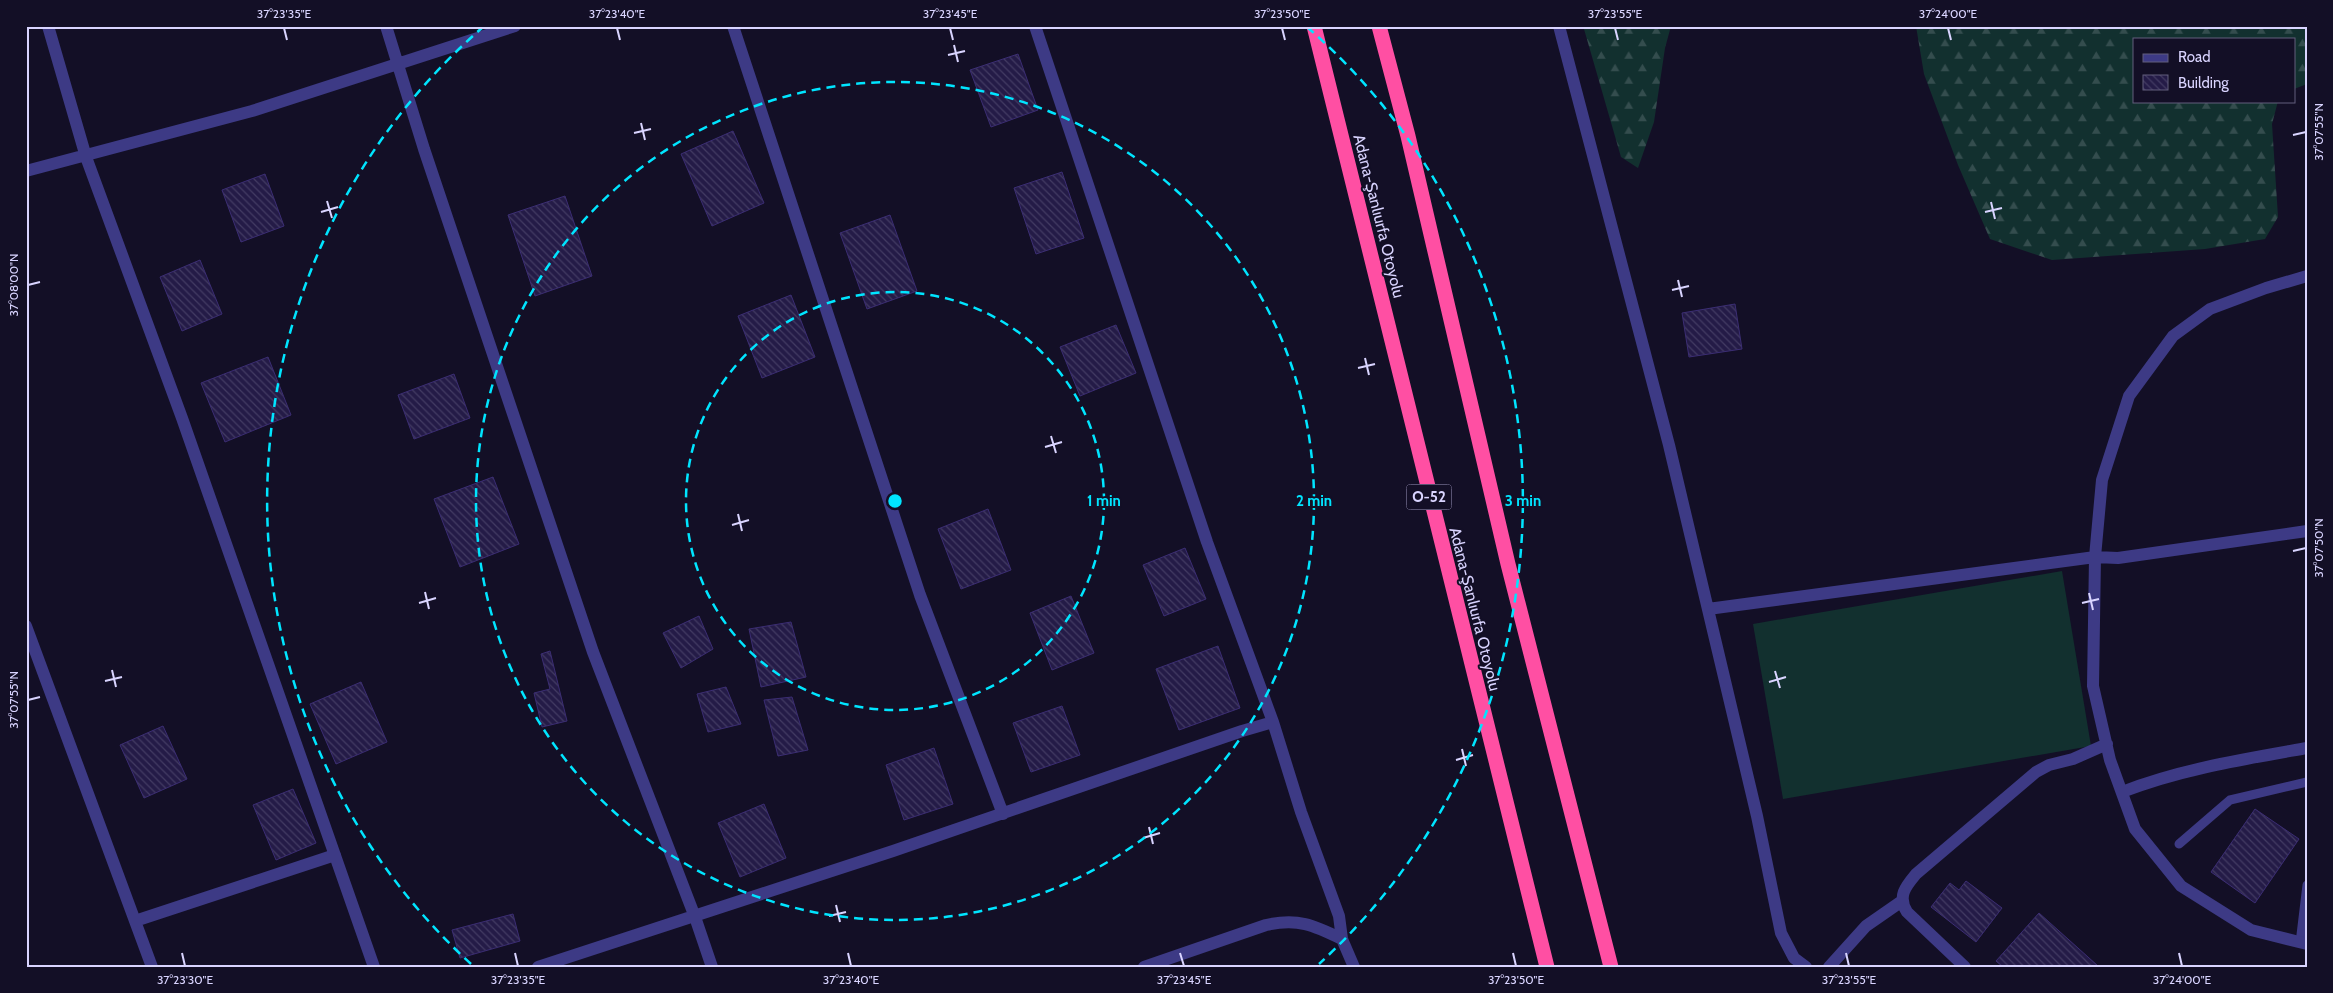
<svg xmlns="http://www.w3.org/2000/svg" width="2333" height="993" viewBox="0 0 2333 993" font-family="Cabin,sans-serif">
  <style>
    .forest { fill: url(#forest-firs) }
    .garden { fill: #12302f }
    .building { fill: url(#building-back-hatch); stroke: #3b2d73 }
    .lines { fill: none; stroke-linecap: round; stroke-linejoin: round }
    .service { stroke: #3d3a85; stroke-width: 9 }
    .minor { stroke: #3d3a85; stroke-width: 12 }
    .motorway { stroke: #ff4fa3; stroke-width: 15 }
    .ticks { fill: none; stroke: #d9d4ff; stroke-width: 2 }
    .ring { fill: none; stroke: #00e5ff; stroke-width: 2.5; stroke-dasharray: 9 6 }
    .labels { text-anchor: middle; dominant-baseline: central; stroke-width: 4; stroke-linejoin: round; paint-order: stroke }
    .shield { fill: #130f26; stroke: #9e99be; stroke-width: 1 }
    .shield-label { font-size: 15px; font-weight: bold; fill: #d9d4ff }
    .street-label { font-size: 16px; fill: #d9d4ff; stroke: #130f26 }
    .centre { fill: #00e5ff; stroke: #130f26; stroke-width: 2.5 }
    .ring-label { font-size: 15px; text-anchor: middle; font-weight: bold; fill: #00e5ff; stroke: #130f26; stroke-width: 4; stroke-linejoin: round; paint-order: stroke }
    .neatline { fill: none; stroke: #d9d4ff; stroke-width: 2 }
    .ticks-label { font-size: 12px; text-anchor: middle; fill: #d9d4ff }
  </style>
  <defs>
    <pattern id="forest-firs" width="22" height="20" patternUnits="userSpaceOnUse" patternTransform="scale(1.25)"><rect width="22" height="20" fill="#12302f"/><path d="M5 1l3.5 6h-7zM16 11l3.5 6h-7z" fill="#344d4e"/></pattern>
    <pattern id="building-back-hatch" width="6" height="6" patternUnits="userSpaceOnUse" patternTransform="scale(1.25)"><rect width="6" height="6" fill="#241b47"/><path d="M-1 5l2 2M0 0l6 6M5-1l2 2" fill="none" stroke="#433b63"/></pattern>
  </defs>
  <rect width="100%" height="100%" fill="#130f26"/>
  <path class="forest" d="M1585 26H1671L1665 48 1654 122 1638 168 1621 157 1584 29Z
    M1916 26H2307V84L2294 89V39H2134V101H2278L2272 124 2278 217 2265 239 2205 249 2052 260 1990 239 1958 165 1924 74Z"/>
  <path class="garden" d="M2062 571 2091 746 1783 799 1753 624Z"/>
  <path class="building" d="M1018 54 1038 110 991 127 970 70Z
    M733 131 764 203 712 226 681 154Z
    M1062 172 1084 238 1036 254 1014 188Z
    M265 174 284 226 241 242 222 190Z
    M565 196 592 276 535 296 508 215Z
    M890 215 917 291 867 309 840 233Z
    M200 260 222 314 182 331 160 277Z
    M791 295 815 357 762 378 738 316Z
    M1735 304 1742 349 1689 357 1682 313Z
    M1116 325 1136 373 1080 396 1060 347Z
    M268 357 291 415 225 442 201 383Z
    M454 374 470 418 414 439 398 395Z
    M493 477 519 544 460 567 434 499Z
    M988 509 1011 570 961 589 938 529Z
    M1185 548 1206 599 1164 616 1143 565Z
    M1071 596 1094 653 1052 670 1030 613Z
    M699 616 713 649 681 668 663 633Z
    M791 622 806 677 761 687 749 629Z
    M1218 646 1240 708 1179 730 1156 669Z
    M550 651 567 721 542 727 534 693 550 689 541 654Z
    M361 682 387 742 336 764 310 704Z
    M726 687 741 724 708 732 697 694Z
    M792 697 808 750 778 756 764 700Z
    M1062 706 1080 755 1031 772 1013 723Z
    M163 726 187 779 144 798 120 745Z
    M934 748 953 804 904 820 886 765Z
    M293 789 316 843 276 860 253 805Z
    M764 804 786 858 740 877 718 823Z
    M2255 809 2299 839 2255 903 2211 872Z
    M1966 881 2002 908 1976 942 1931 907 1950 883 1959 890Z
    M2039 913 2098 966 2097 967H2003L1996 961Z
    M513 914 520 941 460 958 452 930Z"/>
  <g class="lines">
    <path class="service" d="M2179 844 2230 800 2307 782
      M2300 943 2307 885"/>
    <path class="minor" d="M48 26 86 157 182 418 374 967
      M386 26 424 149 593 652 695 917 712 967
      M733 26 920 595 1003 814
      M1035 26 1207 542 1273 722 1301 812 1339 916 1342 939
      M1559 26 1669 445 1757 816 1781 933 1794 958 1806 967
      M26 171 252 111 515 26
      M2307 276 2266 288 2210 309 2173 336 2129 396 2102 480 2095 557 2093 686 2110 760 2135 829 2181 886 2251 930 2307 944
      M1708 609 2095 557 2118 558 2307 531
      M26 626 152 967
      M2122 792C2181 769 2245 759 2307 748
      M135 921 335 855
      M538 967 893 851 1242 731 1273 722
      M1144 967 1266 925C1298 918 1313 925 1342 939L1354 967
      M1829 967 1866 926 1902 901
      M1965 967 1907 912C1897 896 1906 886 1916 874L2036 772 2049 765 2073 759 2107 744"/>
    <path class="motorway" d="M1314 26 1547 967
      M1379 26 1408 136 1508 564 1611 967"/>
  </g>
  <path class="ticks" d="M284 28 287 40M617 28 620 40M950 28 953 40M1282 28 1285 40M1615 28 1618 40M1948 28 1951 40M954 45 958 62M948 55 965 51M641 123 645 140M634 133 651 129M2293 135 2306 132M327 201 332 218M1991 202 1995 219M321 212 338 207M1985 212 2002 208M1678 280 1682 297M28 285 40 282M1672 290 1689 286M1365 358 1369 375M1358 368 1375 364M1051 436 1056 453M1045 447 1062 442M738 514 742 531M732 525 749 520M2293 551 2306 548M425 592 429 609M2089 593 2093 610M419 603 436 598M2082 603 2099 599M112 670 116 687M1775 671 1780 688M105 681 122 677M1769 682 1786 677M28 700 40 697M1462 749 1466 766M1456 760 1473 755M1149 827 1153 844M1143 838 1160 833M836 905 840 922M829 916 846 912M182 953 185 966M515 953 518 966M848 953 851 966M1180 953 1184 966M1513 953 1516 966M1846 953 1849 966M2179 953 2182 966"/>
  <g class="ring">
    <circle cx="895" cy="501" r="209"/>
    <circle cx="895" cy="501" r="419"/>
    <path d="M471 964A628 628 0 0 1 483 27M1307 27A628 628 0 0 1 1319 964"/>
  </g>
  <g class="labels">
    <rect class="shield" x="1406.5" y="484.5" width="45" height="25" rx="4"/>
    <g class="shield-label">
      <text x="1429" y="497">O-52</text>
    </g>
    <g class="street-label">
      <text transform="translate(1379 216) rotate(76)">Adana-Şanlıurfa Otoyolu</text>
      <text transform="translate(1475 609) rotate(76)">Adana-Şanlıurfa Otoyolu</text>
    </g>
  </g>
  <circle cx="895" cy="501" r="8" class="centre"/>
  <g class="ring-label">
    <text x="1104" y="506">1 min</text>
    <text x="1314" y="506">2 min</text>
    <text x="1523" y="506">3 min</text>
  </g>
  <rect width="2333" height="993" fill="none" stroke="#130f26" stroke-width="55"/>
  <rect x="2133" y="38" width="162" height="65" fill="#130f26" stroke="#625e7d"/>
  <rect x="2143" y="54" width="25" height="8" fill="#3d3a85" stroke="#625e7d"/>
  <text x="2178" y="62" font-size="15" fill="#d9d4ff">Road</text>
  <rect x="2143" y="75" width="25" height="15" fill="url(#building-back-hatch)" stroke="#625e7d"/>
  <text x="2178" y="88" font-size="15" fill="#d9d4ff">Building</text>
  <rect x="28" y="28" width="2278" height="938" class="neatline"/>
  <g class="ticks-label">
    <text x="284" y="18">37°23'35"E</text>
    <text x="617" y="18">37°23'40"E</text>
    <text x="950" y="18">37°23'45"E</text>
    <text x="1282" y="18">37°23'50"E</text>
    <text x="1615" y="18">37°23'55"E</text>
    <text x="1948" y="18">37°24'00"E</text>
    <text transform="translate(2319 132) rotate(-90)" y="4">37°07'55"N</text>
    <text transform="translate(14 285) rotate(-90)" y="4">37°08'00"N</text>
    <text transform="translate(2319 548) rotate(-90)" y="4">37°07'50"N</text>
    <text transform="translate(14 700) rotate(-90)" y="4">37°07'55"N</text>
    <text x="185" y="984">37°23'30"E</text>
    <text x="518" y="984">37°23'35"E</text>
    <text x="851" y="984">37°23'40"E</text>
    <text x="1184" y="984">37°23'45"E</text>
    <text x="1516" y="984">37°23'50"E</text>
    <text x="1849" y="984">37°23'55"E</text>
    <text x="2182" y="984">37°24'00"E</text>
  </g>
</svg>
